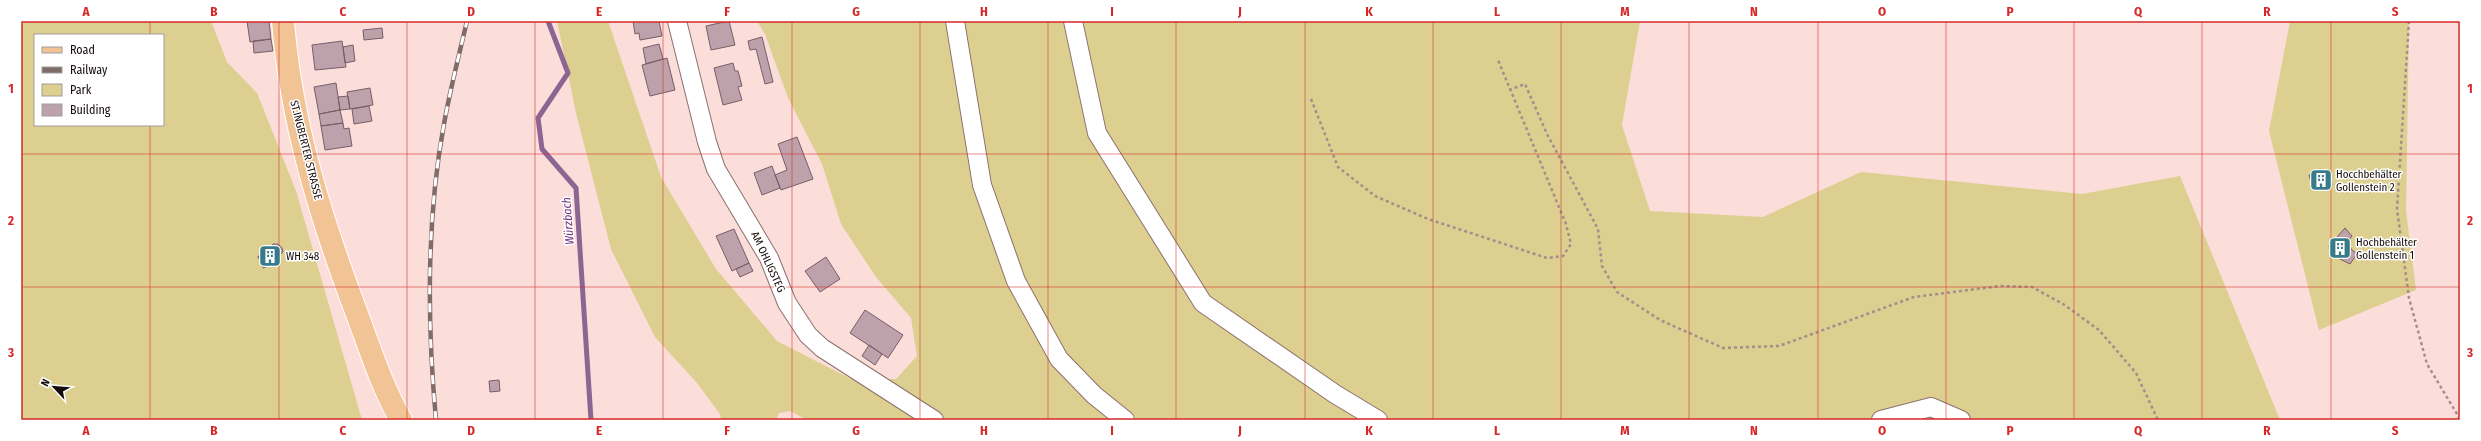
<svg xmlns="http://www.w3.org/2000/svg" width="2481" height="441" viewBox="0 0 2481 441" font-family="'Fira Sans Condensed',sans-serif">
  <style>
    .green { fill: #ddcf8f; fill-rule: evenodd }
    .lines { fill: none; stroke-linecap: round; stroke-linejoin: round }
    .stream { stroke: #8c6592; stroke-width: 5 }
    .building { fill: #bda2ac; stroke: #765e67 }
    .minor-casing { stroke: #8c716d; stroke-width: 20 }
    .major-casing { stroke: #fff; stroke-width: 24 }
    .path { stroke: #a48e8b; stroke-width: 2.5; stroke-dasharray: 3 3; stroke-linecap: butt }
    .minor { stroke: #fff; stroke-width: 18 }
    .major { stroke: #f2c394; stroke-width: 22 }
    .rail-casing { stroke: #7f6c69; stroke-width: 4.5 }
    .rail { stroke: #fff; stroke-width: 3; stroke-dasharray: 9; stroke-linecap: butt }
    .grid { fill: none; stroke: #d62828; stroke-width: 1; stroke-opacity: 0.55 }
    .labels { text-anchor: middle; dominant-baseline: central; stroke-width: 3; stroke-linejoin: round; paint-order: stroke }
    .street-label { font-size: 11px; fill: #140a09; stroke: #fff }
    .poi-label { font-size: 11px; fill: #140a09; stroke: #fff; text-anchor: start }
    .water-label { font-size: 12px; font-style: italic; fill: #6e307f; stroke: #fff }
    .neatline { fill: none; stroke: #d62828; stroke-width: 1.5 }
    .grid-label { font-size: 13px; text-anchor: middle; font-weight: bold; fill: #d62828 }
  </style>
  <rect width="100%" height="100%" fill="#fbddd9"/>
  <path class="green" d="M21 21H211L227 62 257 93 296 191 362 420H21ZM35 35H163V125H35Z
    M557 21H608L661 177 716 269 777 341 851 379H896L917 356 911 318 876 277 841 224 822 164 788 98 765 34 757 21H1640L1622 125 1650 211 1763 217 1861 172 2082 194 2180 176 2280 420H807L790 411 779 413 776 420H721L720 414 697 383 655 337 611 249 576 113Z
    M2290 21H2409L2406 211 2416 290 2319 330 2269 131Z"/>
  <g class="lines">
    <path class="stream" d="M548 21 568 73 538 118 542 149 576 188 591 420"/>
  </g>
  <path class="building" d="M247 21H269L271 39 250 42Z
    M633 21H659L662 36 640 40 639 33 635 34Z
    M729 21 735 45 711 50 706 26Z
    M382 28 383 38 364 40 363 30Z
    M762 37 773 82 765 84 756 49 750 50 748 41Z
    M271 39 273 51 254 53 253 41Z
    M342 41 346 67 315 70 312 45Z
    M659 44 663 59 646 64 643 48Z
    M353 45 355 61 345 63 343 47Z
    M667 58 675 90 650 96 642 65Z
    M733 63 735 71H738L742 86 738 87 742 100 723 105 714 68Z
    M336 83 340 110 319 114 314 87Z
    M370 88 373 105 350 109 347 92Z
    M348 96 350 109 340 110 338 97Z
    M369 106 372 121 354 124 352 109Z
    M340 110 343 123 321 126 319 114Z
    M343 123 344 129 349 128 352 146 325 150 321 126Z
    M797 137 813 179 781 190 775 175 787 170 778 144Z
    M772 166 780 188 762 195 754 173Z
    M2329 170 2332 185 2313 189 2309 175Z
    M2345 228 2352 236 2348 241 2351 249 2357 254 2350 264 2332 255 2329 246Z
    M734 229 749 263 732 271 716 236Z
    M273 244H278L282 248 283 252 277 258 278 262 263 268 261 258 259 259 258 256 264 255 262 247 268 249Z
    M826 257 840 279 820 292 805 271Z
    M749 263 753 271 740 277 736 269Z
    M865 310 903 335 888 358 850 333Z
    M869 345 882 354 875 365 862 356Z
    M499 380 500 391 490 392 489 381Z"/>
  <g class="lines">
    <g class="minor-casing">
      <path id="minor" d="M677 21 707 142 716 169 769 258 787 303 808 335 822 348 934 420
        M955 21 982 185 1016 281 1059 359 1094 395 1125 420
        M1073 21 1097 133 1203 303 1335 394 1378 420
        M1881 420 1931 407 1961 420"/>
    </g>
    <g class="major-casing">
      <path id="major" d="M283 21C291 123 321 219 357 314 370 349 382 387 401 420"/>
    </g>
    <path class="path" d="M2409 21 2397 209 2409 298 2427 364 2460 419
      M1509 90 1525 84 1547 134 1598 229 1602 266 1617 292 1660 320 1723 348 1779 346 1914 297 2000 286 2032 287 2063 304 2099 330 2136 373 2158 420
      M1311 99 1338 167 1375 196 1428 219 1547 258 1563 256 1571 244 1566 224 1498 60"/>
    <use href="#minor" class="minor"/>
    <use href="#major" class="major"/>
    <g class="rail-casing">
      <path id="rail" d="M436 420C427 322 426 221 444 124 450 90 459 55 467 21"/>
    </g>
    <use href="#rail" class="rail"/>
  </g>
  <path class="grid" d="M150 21V35M279 21V420M407 21V420M535 21V420M663 21V420M792 21V420M920 21V420M1048 21V420M1176 21V420M1305 21V420M1433 21V420M1561 21V420M1689 21V420M1818 21V420M1946 21V420M2074 21V420M2202 21V420M2331 21V420M150 125V420M21 154H2460M21 287H2460"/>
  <defs>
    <g id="building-square" transform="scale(1.15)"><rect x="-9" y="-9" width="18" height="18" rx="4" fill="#377b8a" stroke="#fff"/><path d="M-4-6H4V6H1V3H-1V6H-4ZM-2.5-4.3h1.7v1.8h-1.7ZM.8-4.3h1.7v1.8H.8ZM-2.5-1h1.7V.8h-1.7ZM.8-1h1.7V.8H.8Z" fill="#fff"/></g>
  </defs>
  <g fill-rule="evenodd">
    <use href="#building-square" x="2321" y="180"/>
    <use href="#building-square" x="2340" y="248"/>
    <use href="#building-square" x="270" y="256"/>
  </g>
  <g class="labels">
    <g class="street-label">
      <text transform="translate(306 150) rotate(76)">ST.INGBERTER STRASSE</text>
      <text transform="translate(768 262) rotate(65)">AM OHLIGSTEG</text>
    </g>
    <g class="poi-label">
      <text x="2336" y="174">Hocchbehälter<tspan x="2336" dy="13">Gollenstein 2</tspan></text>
      <text x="2356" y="242">Hochbehälter<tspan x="2356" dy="13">Gollenstein 1</tspan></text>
      <text x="286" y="256">WH 348</text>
    </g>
    <g class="water-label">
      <text transform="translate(568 221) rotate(-94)">Würzbach</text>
    </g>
  </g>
  <rect width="2481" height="441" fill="none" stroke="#ffffff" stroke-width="44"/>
  <rect x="34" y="34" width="130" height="92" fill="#ffffff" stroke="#a19d9d"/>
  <rect x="42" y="47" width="20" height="6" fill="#f2c394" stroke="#a19d9d"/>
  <text x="70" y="54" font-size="12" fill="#140a09">Road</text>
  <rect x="42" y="67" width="20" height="6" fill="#7f6c69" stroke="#a19d9d"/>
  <text x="70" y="74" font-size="12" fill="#140a09">Railway</text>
  <rect x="42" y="84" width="20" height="12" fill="#ddcf8f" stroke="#a19d9d"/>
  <text x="70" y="94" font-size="12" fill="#140a09">Park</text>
  <rect x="42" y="104" width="20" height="12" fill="#bda2ac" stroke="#a19d9d"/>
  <text x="70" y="114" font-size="12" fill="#140a09">Building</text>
  <g transform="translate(54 387) rotate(296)" stroke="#ffffff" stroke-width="3" paint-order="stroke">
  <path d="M0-3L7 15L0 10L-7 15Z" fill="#140a09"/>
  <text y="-6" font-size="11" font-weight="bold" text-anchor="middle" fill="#140a09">N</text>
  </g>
  <rect x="22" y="22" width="2437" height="397" class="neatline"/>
  <g class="grid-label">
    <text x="86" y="16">A</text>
    <text x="214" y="16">B</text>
    <text x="343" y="16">C</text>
    <text x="471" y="16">D</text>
    <text x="599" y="16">E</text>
    <text x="727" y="16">F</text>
    <text x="856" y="16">G</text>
    <text x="984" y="16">H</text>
    <text x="1112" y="16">I</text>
    <text x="1240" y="16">J</text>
    <text x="1369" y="16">K</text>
    <text x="1497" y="16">L</text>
    <text x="1625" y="16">M</text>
    <text x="1754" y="16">N</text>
    <text x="1882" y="16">O</text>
    <text x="2010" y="16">P</text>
    <text x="2138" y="16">Q</text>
    <text x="2267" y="16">R</text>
    <text x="2395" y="16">S</text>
    <text x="11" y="93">1</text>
    <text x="2470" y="93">1</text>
    <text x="11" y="225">2</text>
    <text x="2470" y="225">2</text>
    <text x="11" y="357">3</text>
    <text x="2470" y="357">3</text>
    <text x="86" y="435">A</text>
    <text x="214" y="435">B</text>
    <text x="343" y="435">C</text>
    <text x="471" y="435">D</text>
    <text x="599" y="435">E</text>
    <text x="727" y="435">F</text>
    <text x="856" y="435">G</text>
    <text x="984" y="435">H</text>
    <text x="1112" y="435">I</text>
    <text x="1240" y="435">J</text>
    <text x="1369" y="435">K</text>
    <text x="1497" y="435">L</text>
    <text x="1625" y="435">M</text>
    <text x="1754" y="435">N</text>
    <text x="1882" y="435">O</text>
    <text x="2010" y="435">P</text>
    <text x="2138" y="435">Q</text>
    <text x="2267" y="435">R</text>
    <text x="2395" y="435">S</text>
  </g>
</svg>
